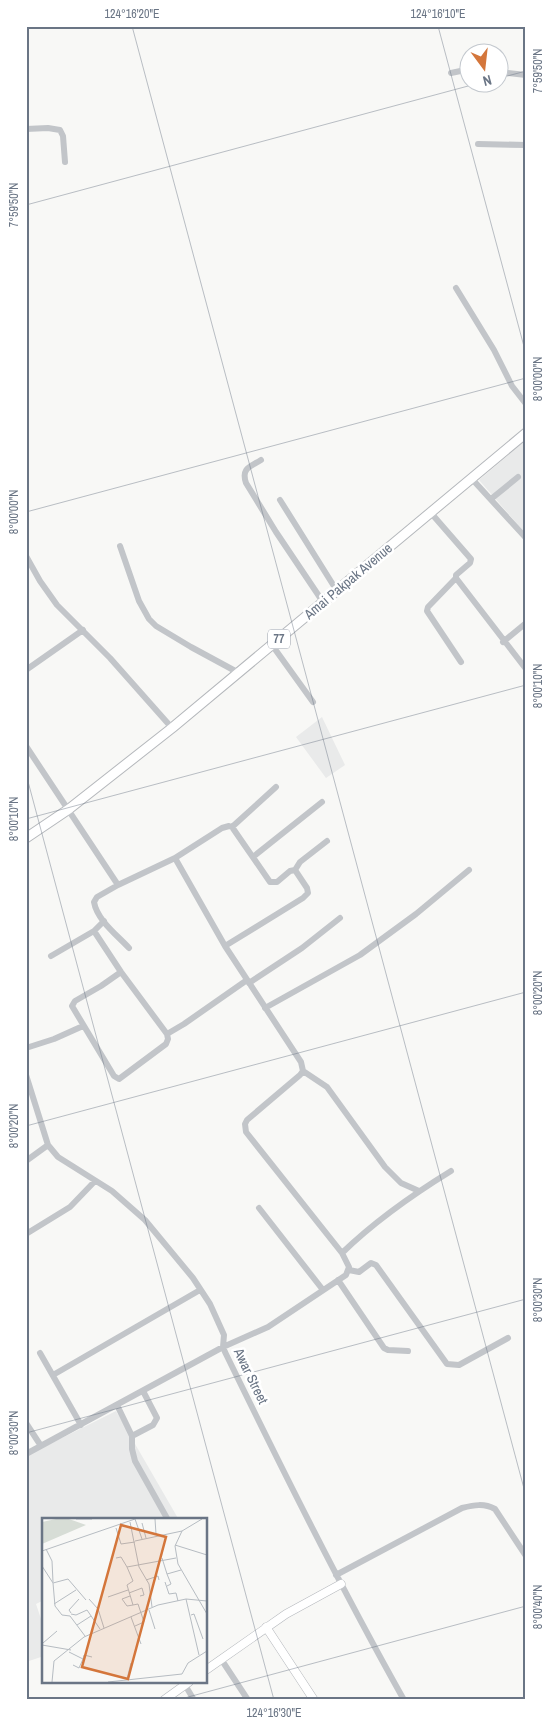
<svg xmlns="http://www.w3.org/2000/svg" width="552" height="1726" viewBox="0 0 552 1726" font-family="'Archivo Narrow',sans-serif">
  <style>
    .built { fill: #e9eaea }
    .lines { fill: none; stroke-linecap: round; stroke-linejoin: round }
    .major-casing { stroke: #b4b7bc; stroke-width: 9 }
    .highway-casing { stroke: #b5b8bc; stroke-width: 11 }
    .minor { stroke: #c2c5c9; stroke-width: 6 }
    .major { stroke: #fff; stroke-width: 8 }
    .highway { stroke: #fff; stroke-width: 9 }
    .ticks { fill: none; stroke: #6a7585; stroke-width: 1; stroke-opacity: 0.45 }
    .labels { text-anchor: middle; dominant-baseline: central; stroke-width: 5; stroke-linejoin: round; paint-order: stroke }
    .shield { fill: #fff; stroke: #979eaa; stroke-width: 1 }
    .shield-label { font-size: 12px; font-weight: bold; fill: #6a7585 }
    .street-label { font-size: 14px; fill: #6a7585; stroke: #fff }
    .inset-road { fill: none; stroke: #b6bcc2; stroke-width: 1 }
    .view { fill: #d4763b; fill-opacity: 0.15; stroke: #d4763b; stroke-width: 2.5 }
    .inset-edge { fill: none; stroke: #6a7585; stroke-width: 2.5 }
    .neatline { fill: none; stroke: #6a7585; stroke-width: 2 }
    .ticks-label { font-size: 12px; text-anchor: middle; fill: #6a7585 }
  </style>
  <rect width="100%" height="100%" fill="#f8f8f6"/>
  <path class="built" d="M526 440V534L479 480Z
    M322 717 345 765 326 778 296 737Z
    M116 1411 179 1520H44V1600L36 1604 44 1628V1656L26 1662V1456Z"/>
  <g class="lines">
    <g class="major-casing">
      <path id="major" d="M266 1627 314 1700
        M206 1670 286 1614 341 1584
        M164 1700 189 1682"/>
    </g>
    <g class="highway-casing">
      <path id="highway" d="M26 838 69 809 172 728 526 433"/>
    </g>
    <path class="minor" d="M500 72 526 75
      M451 73 470 69
      M26 129 48 128 60 130 63 136 65 162
      M478 144 526 145
      M456 288 494 350 512 386 526 404
      M261 460C250 467 241 468 246 483L276 532 323 602
      M472 479 526 538
      M491 499 518 477
      M280 500 337 591
      M431 513 471 559 470 563 456 575V578L526 669
      M120 546 139 601 149 619 156 626 191 647 239 673
      M26 556 40 581 57 605 110 658 172 728
      M456 578 428 607 427 611 461 662
      M503 642 526 623
      M272 645 313 702
      M26 670 83 630
      M26 746 118 885 175 858 225 946 301 1062 303 1071 300 1075 247 1120 245 1124 246 1132 342 1253 349 1267 346 1275 268 1327 223 1347 26 1454
      M232 827 276 787
      M253 857 322 802
      M175 858 222 828 229 826 232 827 270 882H277L290 871 295 870 307 888 308 893 303 898 225 946
      M295 870 300 862 327 841
      M118 885 97 897 94 902C97 920 117 935 129 948
      M104 921 94 931 121 972 167 1034 168 1039 166 1044 119 1079 114 1076 72 1006 75 1001 101 986 121 972
      M51 956 94 931
      M249 983 302 948 340 918
      M265 1008 360 955 416 914 469 870
      M167 1034 184 1024 247 980
      M26 1048 54 1039 83 1026
      M303 1071 327 1087 385 1167 401 1183 419 1191
      M26 1075 48 1145 58 1157 112 1191 145 1220 193 1278 210 1304 224 1335 223 1347 225 1352C282 1469 340 1586 404 1700
      M26 1161 48 1145
      M259 1208 323 1290
      M26 1234 70 1207 95 1181
      M342 1253C375 1221 412 1195 451 1171
      M349 1270 359 1272 371 1263 376 1265 447 1364 459 1365 508 1338
      M338 1280 384 1348 388 1350 408 1351
      M40 1353 81 1425
      M53 1375 200 1290
      M117 1405 132 1436V1449L135 1461 168 1520
      M26 1423 41 1446
      M132 1436 153 1425 157 1418 143 1391
      M336 1575 462 1508C474 1505 484 1503 495 1509L526 1556
      M221 1659 248 1700
      M185 1685 194 1700"/>
    <use href="#major" class="major"/>
    <use href="#highway" class="highway"/>
  </g>
  <path class="ticks" d="M132 26 526 1496M438 26 526 354M500 78 526 71M26 205 483 82M26 512 526 378M26 774 274 1700M26 819 526 685M26 1126 526 992M26 1433 526 1299M177 1700 526 1606"/>
  <g class="labels">
    <rect class="shield" x="268" y="629.5" width="22" height="19" rx="4"/>
    <g class="shield-label">
      <text x="279" y="639">77</text>
    </g>
    <g class="street-label">
      <text transform="translate(348 581) rotate(-40)">Amai Pakpak Avenue</text>
      <text transform="translate(251 1376) rotate(64)">Awar Street</text>
    </g>
  </g>
  <g transform="translate(42 1518)">
    <rect width="165" height="165" fill="#f8f8f6"/>
    <path d="M14 1H27L44 7 0 26V4Z" fill="#d7ddd6"/>
    <path class="inset-road" d="M34 1H50M93 1 100 21M113 1 114 16M160 1 140 13 133 28 136 46 165 96M88 4 97 49 107 66 110 89M100 5 104 20M74 10 79 26 93 24M93 23 140 13M133 27 165 37M4 31 10 43 11 64M0 33 93 1M74 40 79 39 85 49M120 40 125 56 139 52M0 48 11 65 13 88 20 97 28 98 43 118M104 62 116 58 117 62M123 64 127 76 134 75 136 83M11 65 26 61 44 82M125 68 129 66 125 56M87 75 100 70 102 77 98 78M88 78 80 81 85 88 91 87M66 79 86 72M47 81 56 91 62 110M144 81 157 137M12 86 34 72M107 92 113 111M29 95 27 92 37 81M29 96 34 97 45 92 58 111M149 97 152 96 161 121M89 99 99 126M35 107 49 98M93 108 102 104 96 86 91 87 85 67 91 63 85 49 134 40M1 125 15 113M0 127 29 132M27 134 41 141 42 137 50 139M31 147 37 150 41 141M85 161 89 145M10 164 12 143 42 119 116 87 144 81 165 83M66 164 140 156 146 145 165 133"/>
    <path class="view" d="M79 7 124 19 86 161 40 149Z"/>
    <rect width="165" height="165" class="inset-edge"/>
  </g>
  <rect width="552" height="1726" fill="none" stroke="#ffffff" stroke-width="55"/>
  <g transform="translate(484 68) rotate(165)"><circle r="24" fill="#ffffff" stroke="#c3c8ce"/>
  <path d="M0-4L9 19L0 12L-9 19Z" fill="#d4763b"/>
  <text y="-8" font-size="14" font-weight="bold" text-anchor="middle" fill="#6a7585">N</text>
  </g>
  <rect x="28" y="28" width="496" height="1670" class="neatline"/>
  <g class="ticks-label">
    <text x="132" y="18">124°16'20"E</text>
    <text x="438" y="18">124°16'10"E</text>
    <text transform="translate(538 71) rotate(-90)" y="4">7°59'50"N</text>
    <text transform="translate(14 205) rotate(-90)" y="4">7°59'50"N</text>
    <text transform="translate(538 379) rotate(-90)" y="4">8°00'00"N</text>
    <text transform="translate(14 512) rotate(-90)" y="4">8°00'00"N</text>
    <text transform="translate(538 686) rotate(-90)" y="4">8°00'10"N</text>
    <text transform="translate(14 819) rotate(-90)" y="4">8°00'10"N</text>
    <text transform="translate(538 993) rotate(-90)" y="4">8°00'20"N</text>
    <text transform="translate(14 1126) rotate(-90)" y="4">8°00'20"N</text>
    <text transform="translate(538 1300) rotate(-90)" y="4">8°00'30"N</text>
    <text transform="translate(14 1433) rotate(-90)" y="4">8°00'30"N</text>
    <text transform="translate(538 1607) rotate(-90)" y="4">8°00'40"N</text>
    <text x="274" y="1717">124°16'30"E</text>
  </g>
</svg>
